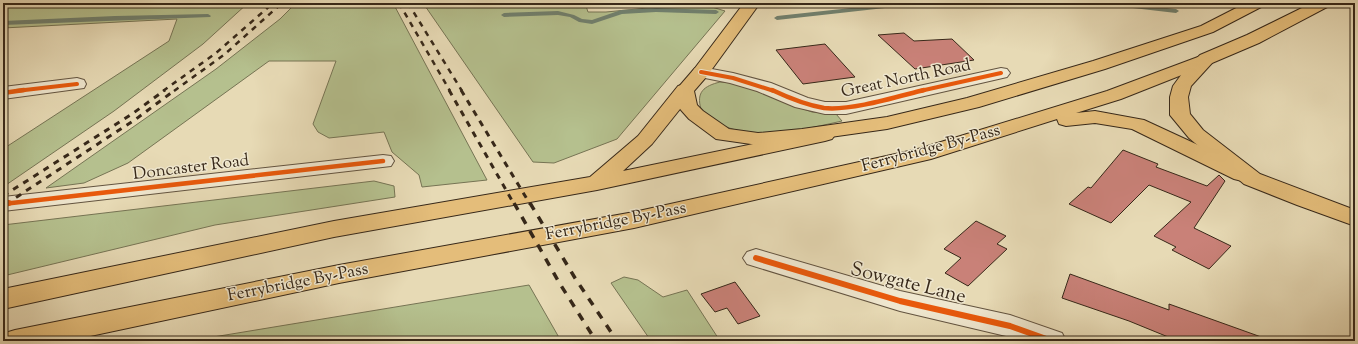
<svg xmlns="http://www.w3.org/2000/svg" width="1358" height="344" viewBox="0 0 1358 344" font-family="'Sorts Mill Goudy',serif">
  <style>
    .green { fill: #b5c08e; stroke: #767454 }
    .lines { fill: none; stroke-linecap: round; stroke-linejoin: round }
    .stream { fill: #71806e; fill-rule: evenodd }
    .building { fill: #c98178; stroke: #372819 }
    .minor-casing { stroke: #635440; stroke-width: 2 }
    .major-casing { stroke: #372819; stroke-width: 2 }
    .highway-casing { stroke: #372819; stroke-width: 2 }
    .minor { fill: #efe7cf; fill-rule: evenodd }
    .major { fill: #e4bd7a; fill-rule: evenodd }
    .highway { fill: #e4bd7a; fill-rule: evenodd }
    .rail-far2 { stroke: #372819; stroke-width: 2.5; stroke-dasharray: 5.5 5.5; stroke-linecap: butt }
    .rail-far1 { stroke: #372819; stroke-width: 3; stroke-dasharray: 6 6; stroke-linecap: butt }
    .rail { stroke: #372819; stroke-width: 3.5; stroke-dasharray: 8 8; stroke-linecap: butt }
    .cycleway-far2-casing { stroke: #efe7cf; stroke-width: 6 }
    .cycleway-far1-casing { stroke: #efe7cf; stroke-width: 7 }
    .cycleway-casing { stroke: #efe7cf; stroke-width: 8 }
    .cycleway-far2 { stroke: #e8590c; stroke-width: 4 }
    .cycleway-far1 { stroke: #e8590c; stroke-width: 4.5 }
    .cycleway { stroke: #e8590c; stroke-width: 6 }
    .labels { text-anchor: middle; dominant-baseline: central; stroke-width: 3; stroke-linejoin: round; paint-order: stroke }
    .street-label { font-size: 17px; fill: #372819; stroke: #efe7cf }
    .near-street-label { font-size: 20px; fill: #372819; stroke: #efe7cf }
  </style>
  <rect width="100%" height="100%" fill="#e7dab5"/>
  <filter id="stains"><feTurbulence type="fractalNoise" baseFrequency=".005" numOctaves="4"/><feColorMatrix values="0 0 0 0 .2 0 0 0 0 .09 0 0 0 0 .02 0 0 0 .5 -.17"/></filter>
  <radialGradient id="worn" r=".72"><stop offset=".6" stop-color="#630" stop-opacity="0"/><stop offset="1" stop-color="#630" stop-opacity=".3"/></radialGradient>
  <path class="green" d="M3 3H248L203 44 114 111 3 187V149L169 41 177 19 3 28Z
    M296 3H393L487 180 422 187 419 175 392 152 384 132 329 138 318 132 313 124 336 61H269L128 163 84 183 46 188 216 69 280 19Z
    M423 3H585L588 12H606L699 3 725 11 617 139 554 163 533 162Z
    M720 82 737 83 784 102 812 112 836 114 842 121C806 129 754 142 720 124 713 120 707 114 701 109 696 92 704 86 720 82Z
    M374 181 394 186 395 197 215 225 3 276V225Z
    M624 277 638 280 663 297 687 290 720 341H651L611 283Z
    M529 285 561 341H189Z"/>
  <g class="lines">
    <path class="stream" d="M897 3H915L912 5 777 20 774 18 777 16Z
      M1104 3H1121L1176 9 1179 11 1176 13 1107 5Z
      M656 8 716 10 719 12 716 14 656 12 622 14 592 24 579 22 570 17 558 15 504 17 501 15 504 13 558 11 574 15 582 19 592 20 621 10Z
      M208 14 211 16 210 17 3 25V21L115 16Z"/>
  </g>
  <path class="building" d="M904 33 914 41 952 39 974 60 915 69 878 35Z
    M825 44 855 77 803 84 776 50Z
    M1123 150 1158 164 1156 167 1207 186 1219 175 1225 181 1194 228 1231 246 1209 269 1172 250 1176 247 1154 236 1191 202 1149 185 1111 223 1069 204 1088 187 1091 188Z
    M976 221 1006 236 997 244 1007 249 968 286 945 273 961 258 944 249Z
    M1070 274 1169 310V304L1264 338V341H1178L1129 321 1062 298Z
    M735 282 760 316 738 324 727 308 715 312 701 294Z"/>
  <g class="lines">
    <g class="minor-casing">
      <path id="minor" d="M701 67 733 73 771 83 808 98 825 102H846L1001 68 1007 69 1010 73 1007 77 846 114H825L795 107 757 91 730 83 695 76 692 72 695 68Z
        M77 78 84 80 86 84 84 88 3 99V87Z
        M383 155 391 156 394 161 391 166 3 211V197Z
        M756 249 900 291 1010 315 1062 333 1066 341H1020L1006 336 900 311 747 264 743 258 747 252Z"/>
    </g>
    <g class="major-casing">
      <path id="major" d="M1206 54 1212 55 1215 59 1212 63 1121 99 1076 113 1095 111 1144 120 1250 169 1253 174 1250 179 1242 181 1234 179 1132 129 1095 123 1066 126 1059 124 1057 119 931 159 634 228 339 283 67 341H3L5 333 15 330 339 265 634 212 918 149 1107 91Z
        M685 84 692 86 694 90 692 94 652 144 623 171 825 129 832 131 835 135 832 139 825 141 597 190 334 237 3 309V289L334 221 590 177 638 136 678 86Z"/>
    </g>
    <g class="highway-casing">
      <path id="highway" d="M744 3H760L707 76 694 91 697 105 703 111 729 129 758 133 802 129 887 117 967 98 1093 61 1201 26 1246 3H1266L1263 6 1213 32 1105 69 979 107 887 129 802 141 758 145 716 139 689 119 681 110 678 106 676 90 695 68Z
        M1312 3H1332L1329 6 1259 43 1212 63 1191 86 1188 97 1190 114 1203 130 1260 174 1355 210V226L1297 205 1244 184 1189 138 1170 115V97L1173 86 1184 71 1200 55 1247 35Z"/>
    </g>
    <use href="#minor" class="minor"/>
    <use href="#major" class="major"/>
    <use href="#highway" class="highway"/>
    <path class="rail-far2" d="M399 3 450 91
      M408 3 462 91
      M163 91 216 53 273 3
      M174 91 225 54 282 3"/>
    <path class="rail-far1" d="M449 90 514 204
      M461 90 530 204
      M3 196 132 114 165 90
      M6 204 136 119 175 90"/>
    <path class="rail" d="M514 203 560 284 596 341
      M530 203 575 278 617 341
      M3 206 7 203"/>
    <g class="cycleway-far2-casing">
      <path id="cycleway-far2" d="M701 72 733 78 774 91
        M16 91 77 84
        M920 91 1001 73"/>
    </g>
    <g class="cycleway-far1-casing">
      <path id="cycleway-far1" d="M772 90C789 98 806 105 824 108 851 111 896 97 924 90
        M3 93 24 90
        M3 204 383 161"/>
    </g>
    <g class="cycleway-casing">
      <path id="cycleway" d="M3 204 9 203
        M756 258 900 301 1010 326 1052 341"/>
    </g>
    <use href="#cycleway-far2" class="cycleway-far2"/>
    <use href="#cycleway-far1" class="cycleway-far1"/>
    <use href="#cycleway" class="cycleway"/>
  </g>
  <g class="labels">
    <g class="street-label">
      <text transform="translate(906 79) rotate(-12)">Great North Road</text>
      <text transform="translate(931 149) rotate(-15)">Ferrybridge By-Pass</text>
      <text transform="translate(191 168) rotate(-7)">Doncaster Road</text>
      <text transform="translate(616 222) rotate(-11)">Ferrybridge By-Pass</text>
      <text transform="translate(298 283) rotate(-11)">Ferrybridge By-Pass</text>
    </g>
    <g class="near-street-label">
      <text transform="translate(908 284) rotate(14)">Sowgate Lane</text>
    </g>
  </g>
  <rect width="1358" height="344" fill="none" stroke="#e7dab5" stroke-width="16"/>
  <rect x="4" y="4" width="1350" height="336" fill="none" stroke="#372819" stroke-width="2"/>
  <rect x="8" y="8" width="1342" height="328" fill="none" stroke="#372819"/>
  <rect width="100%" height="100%" filter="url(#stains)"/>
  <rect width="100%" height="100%" fill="url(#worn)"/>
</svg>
